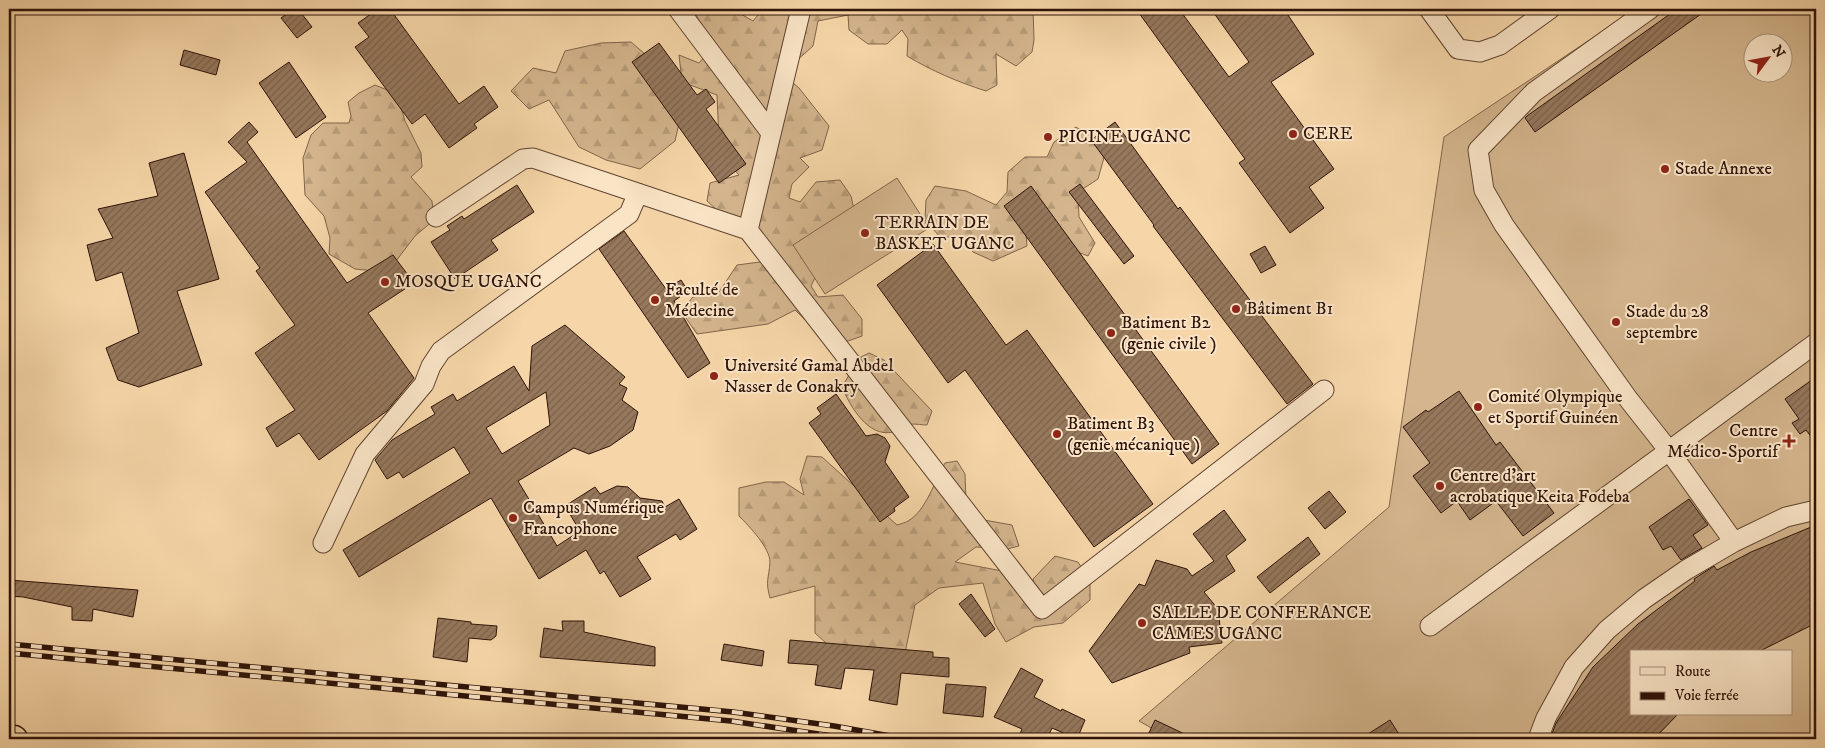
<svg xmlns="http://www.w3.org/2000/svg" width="1825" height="748" viewBox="0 0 1825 748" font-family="'IM FELL DW Pica',serif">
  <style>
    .forest { fill: url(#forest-firs); stroke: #81644b }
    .pitch { fill: #d4b58d; stroke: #81644b; fill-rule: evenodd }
    .building { fill: url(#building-hatch); stroke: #2e1309; fill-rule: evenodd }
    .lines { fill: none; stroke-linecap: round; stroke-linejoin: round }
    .minor-casing { stroke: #604431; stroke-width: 21 }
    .highway-casing { stroke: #2e1309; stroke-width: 29 }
    .minor { stroke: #f9e4c6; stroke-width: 19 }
    .highway { stroke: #f6d6a8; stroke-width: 26 }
    .rail-casing { stroke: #2e1309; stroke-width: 5.5 }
    .rail { stroke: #f9e4c6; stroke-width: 4; stroke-dasharray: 11; stroke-linecap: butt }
    .poi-dot { fill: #8f2418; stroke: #f9e4c6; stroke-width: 2 }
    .labels { text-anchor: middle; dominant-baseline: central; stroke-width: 4; stroke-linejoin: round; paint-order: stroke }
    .poi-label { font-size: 18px; fill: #2e1309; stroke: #f9e4c6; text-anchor: start }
  </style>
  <defs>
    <pattern id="forest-firs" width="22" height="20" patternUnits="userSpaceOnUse" patternTransform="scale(1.25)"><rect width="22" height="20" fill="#d4b58d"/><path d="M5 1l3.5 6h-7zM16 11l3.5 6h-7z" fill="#b69b78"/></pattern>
    <pattern id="building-hatch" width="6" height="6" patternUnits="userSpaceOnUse" patternTransform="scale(1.25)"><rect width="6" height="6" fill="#96785c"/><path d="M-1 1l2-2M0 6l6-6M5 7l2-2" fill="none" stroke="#7b614a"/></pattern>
  </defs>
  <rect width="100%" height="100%" fill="#f6d6a8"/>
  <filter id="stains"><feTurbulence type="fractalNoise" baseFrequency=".004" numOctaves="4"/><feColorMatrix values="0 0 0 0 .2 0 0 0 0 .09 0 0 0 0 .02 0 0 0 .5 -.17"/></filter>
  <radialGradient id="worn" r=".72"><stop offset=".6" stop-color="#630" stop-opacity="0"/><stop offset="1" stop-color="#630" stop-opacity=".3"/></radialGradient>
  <path class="forest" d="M697 9H732L753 21 763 9H784L793 11 794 9H1033L1034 40 1032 52 1016 66 996 54 997 85 986 91C958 82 932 71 907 56L908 39 902 30 887 44H868L849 30 848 15 818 21 813 46 794 63 779 71 799 88 829 126 822 150 800 158 809 167 792 184 789 198 800 202 816 182 840 180 851 196 855 214 819 269 811 286 818 297 843 295 862 319V336L848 341 821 335 795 310 768 324 697 334 681 311 693 297 719 292 737 265 760 262 773 254 735 226 707 201 710 183 739 175 722 156 719 141 717 95 682 82 679 55 699 63 707 54V33L696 15Z
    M631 42 660 67 682 110 675 141 640 169 606 160 579 147 549 100 529 109 511 91 533 68 556 73 565 51 601 43Z
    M375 85 397 94 405 121 421 153 422 167 411 177 432 201 434 220 415 236 393 265 385 272 355 269 329 254 330 238 324 216 305 195 303 158 311 135 323 123H349L351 116 348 102 359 93Z
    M1076 127 1107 147 1098 179 1078 192 1079 217 1095 243 1088 256 1059 245 1024 206 1027 246 993 261 973 252 962 237H940L925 220 926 200 935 186 966 191 996 205 1007 192 1008 172 1025 157H1047L1054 142Z
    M869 353 884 360 932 411 927 425C921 425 913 423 908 425 903 427 898 430 893 432 868 438 850 406 842 387L859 358Z
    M807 456 822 457 897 525C900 524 905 523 908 521 926 511 935 480 945 463L957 461 965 474 966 501 984 520 1012 525 1019 546 1007 549 976 547 955 562 1002 571 1036 590 1033 579 1055 556 1078 562 1090 581V600L1063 623 1034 627 1006 642 995 624 983 583 939 588 915 605 905 653 838 654 815 633V586L770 598C765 580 769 579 770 562 770 548 749 526 739 516V488L766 482H784L804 495 800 479Z"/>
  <path class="pitch" d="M1636 9H1816V739H1171L1139 721 1389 507 1444 137ZM1752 42H1782V72H1752ZM1631 652H1791V714H1631Z
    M897 178 929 228 825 294 793 245Z"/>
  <path class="building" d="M294 9H298L312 27 297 38 281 18Z
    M378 9H390L459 104 484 86 498 107 474 124 477 128 449 148 425 114 412 124 355 47 369 37 358 23Z
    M1136 9H1179L1229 77 1249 62 1211 9H1284L1314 54 1271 82 1334 169 1309 187 1324 208 1290 233 1239 163 1245 159Z
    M1677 9H1708L1535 132 1525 118 1527 116Z
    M659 43 697 95 706 89 715 102 706 109 746 164 719 183 632 62Z
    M184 50 220 60 216 75 180 65Z
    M289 62 326 117 296 138 259 83Z
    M249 122 258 132 247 142 347 283 393 255 414 283 368 313 414 378 387 411 319 460 299 433 277 447 266 428 295 410 255 353 295 325 256 271 260 268 205 192 247 162 228 142Z
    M1115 122 1178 209 1180 207 1313 384 1287 404 1153 226 1154 225 1091 140Z
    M184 153 219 279 177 291 202 365 139 387 118 380 106 348 139 333 122 272 96 281 87 245 113 238 98 209 158 196 149 163Z
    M1080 184 1134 256 1124 264 1069 192Z
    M517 185 534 212 491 240 498 250 455 279 431 242 450 230 447 226 462 216 464 219Z
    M1031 186 1219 444 1192 464 1004 206Z
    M624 231 666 289 681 280 688 291 674 301 710 363 688 378 599 249Z
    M933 244 1006 345 1027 330 1153 504 1094 547 965 370 948 383 877 285Z
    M1265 246 1276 265 1261 273 1250 254Z
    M565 325 625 377 619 384 627 388 622 400 638 412 633 430 610 446 589 454 574 448 518 481 557 546 580 531 565 506 595 487 600 494 617 486 628 487 640 498 662 501 665 507 679 499 697 529 680 540 676 534 637 557 651 579 620 597 604 571 600 574 586 550 539 579 491 498 359 577 343 550 470 473 454 447 403 478 399 472 387 479 375 460 392 440 435 414 431 407 453 394 457 401 514 366 529 391 532 346ZM546 392 550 425 502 454 486 428Z
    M1816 377V443L1806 430 1800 434 1792 423 1799 419 1785 399Z
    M1459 391 1496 445 1500 442 1554 513 1523 536 1496 501 1470 520 1457 501 1441 513 1413 476 1430 463 1403 427 1426 410 1428 412Z
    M836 394 866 436 877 434 885 438 890 446 885 462 909 497 894 508 895 511 880 522 809 423 821 414 817 408Z
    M1329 491 1346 512 1325 529 1308 508Z
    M1689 499 1708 525 1693 535 1702 548 1681 560 1671 546 1663 550 1649 527Z
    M1224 510 1246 540 1226 556 1235 571 1204 592 1218 609 1222 643 1189 647 1190 653 1112 683 1089 651 1139 584 1145 586 1156 560 1187 569 1192 576 1214 561 1193 534Z
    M1816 525V623L1758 652H1631V714H1678L1654 739H1550L1556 723 1593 667 1638 624 1695 581 1694 579 1714 566 1717 570 1751 552Z
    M1308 537 1320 554 1270 593 1257 577Z
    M9 580 138 590 133 617 93 609 92 621 72 620V607L23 597 9 596Z
    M971 594 995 629 985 637 959 604Z
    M438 618 471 622V624L497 626 496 636 491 640 469 638 467 662 433 657Z
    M562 621H584V632L655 647V666L540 657 544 628 563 631Z
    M790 640 933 652V657L949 658V677L901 673 897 705 869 700 874 670 845 668 841 689 815 685 818 665 788 663Z
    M724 644 764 651 762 666 721 660Z
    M1021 668 1043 680 1034 697 1061 711 1062 709 1085 720 1077 739 1052 728 1047 739H1018L1022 729 994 717Z
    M946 684 986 687 983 717 943 713Z
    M1155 720 1195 739H1146Z
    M1390 720 1402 739H1360Z"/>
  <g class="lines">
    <g class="minor-casing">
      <path id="minor" d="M678 9 771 133
        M801 9 748 230 1042 609 1324 390
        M1429 9 1458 49 1480 52 1500 45 1550 9
        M1650 9 1534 92 1478 150 1484 190 1504 225 1629 400 1670 452 1734 542
        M436 217 523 159 533 158 748 230
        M323 543 365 454 424 384 431 366 441 351 629 214 638 193
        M1430 626 1816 343
        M1538 739 1546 718 1574 667 1607 630 1644 599 1686 570 1734 542 1786 517 1816 510"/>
    </g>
    <g class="highway-casing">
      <path id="highway" d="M9 739H14"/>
    </g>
    <use href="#minor" class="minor"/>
    <use href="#highway" class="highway"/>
    <g class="rail-casing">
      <path id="rail" d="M9 644 733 712 834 726 907 739
        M9 653 731 721 852 739"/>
    </g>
    <use href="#rail" class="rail"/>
  </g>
  <g class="poi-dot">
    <circle cx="1293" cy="134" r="5"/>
    <circle cx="1048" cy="137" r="5"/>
    <circle cx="1665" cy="169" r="5"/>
    <circle cx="865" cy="233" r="5"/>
    <circle cx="385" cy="282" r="5"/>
    <circle cx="655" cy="300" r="5"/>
    <circle cx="1236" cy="309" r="5"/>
    <circle cx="1616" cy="322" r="5"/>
    <circle cx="1111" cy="333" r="5"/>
    <circle cx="714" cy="376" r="5"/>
    <circle cx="1478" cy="407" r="5"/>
    <circle cx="1057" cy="434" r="5"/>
    <path d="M1786.5 433.5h5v5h5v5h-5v5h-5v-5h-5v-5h5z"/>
    <circle cx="1440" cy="486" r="5"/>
    <circle cx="513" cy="518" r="5"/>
    <circle cx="1142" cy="623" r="5"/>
  </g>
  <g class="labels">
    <g class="poi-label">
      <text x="1303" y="134">CERE</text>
      <text x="1058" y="137">PICINE UGANC</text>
      <text x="1675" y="169">Stade Annexe</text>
      <text x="875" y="223">TERRAIN DE<tspan x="875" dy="21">BASKET UGANC</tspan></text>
      <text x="395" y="282">MOSQUE UGANC</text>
      <text x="665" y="290">Faculté de<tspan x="665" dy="21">Médecine</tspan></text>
      <text x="1246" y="309">Bâtiment B1</text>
      <text x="1626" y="312">Stade du 28<tspan x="1626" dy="21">septembre</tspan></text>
      <text x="1121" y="323">Batiment B2<tspan x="1121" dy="21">(genie civile )</tspan></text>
      <text x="724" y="366">Université Gamal Abdel<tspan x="724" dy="21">Nasser de Conakry</tspan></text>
      <text x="1488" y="397">Comité Olympique<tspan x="1488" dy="21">et Sportif Guinéen</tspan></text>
      <text x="1067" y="424">Batiment B3<tspan x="1067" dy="21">(genie mécanique )</tspan></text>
      <text x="1778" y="431" text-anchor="end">Centre<tspan x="1778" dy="21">Médico-Sportif</tspan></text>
      <text x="1450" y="476">Centre d'art<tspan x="1450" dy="21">acrobatique Keita Fodeba</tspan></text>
      <text x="523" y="508">Campus Numérique<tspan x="523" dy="21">Francophone</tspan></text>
      <text x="1152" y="613">SALLE DE CONFERANCE<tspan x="1152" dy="21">CAMES UGANC</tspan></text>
    </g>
  </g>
  <rect width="1825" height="748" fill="none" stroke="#f6d6a8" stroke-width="30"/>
  <rect x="10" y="10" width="1805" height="728" fill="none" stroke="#2e1309" stroke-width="2.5"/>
  <rect x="15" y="15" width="1795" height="718" fill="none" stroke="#2e1309"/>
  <rect x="1630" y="650" width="162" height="65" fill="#f9e4c6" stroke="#a8907a"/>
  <rect x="1640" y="667" width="25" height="8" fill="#f9e4c6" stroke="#a8907a"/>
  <text x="1675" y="676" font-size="15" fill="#2e1309">Route</text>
  <rect x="1640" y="692" width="25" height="8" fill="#2e1309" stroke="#a8907a"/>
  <text x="1675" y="700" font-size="15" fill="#2e1309">Voie ferrée</text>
  <g transform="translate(1768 58) rotate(58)"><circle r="24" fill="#f9e4c6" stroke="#a8907a"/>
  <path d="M0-4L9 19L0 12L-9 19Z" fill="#8f2418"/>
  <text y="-8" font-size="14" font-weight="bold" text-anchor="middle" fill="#2e1309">N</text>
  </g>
  <rect width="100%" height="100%" filter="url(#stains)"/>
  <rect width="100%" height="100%" fill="url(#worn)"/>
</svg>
